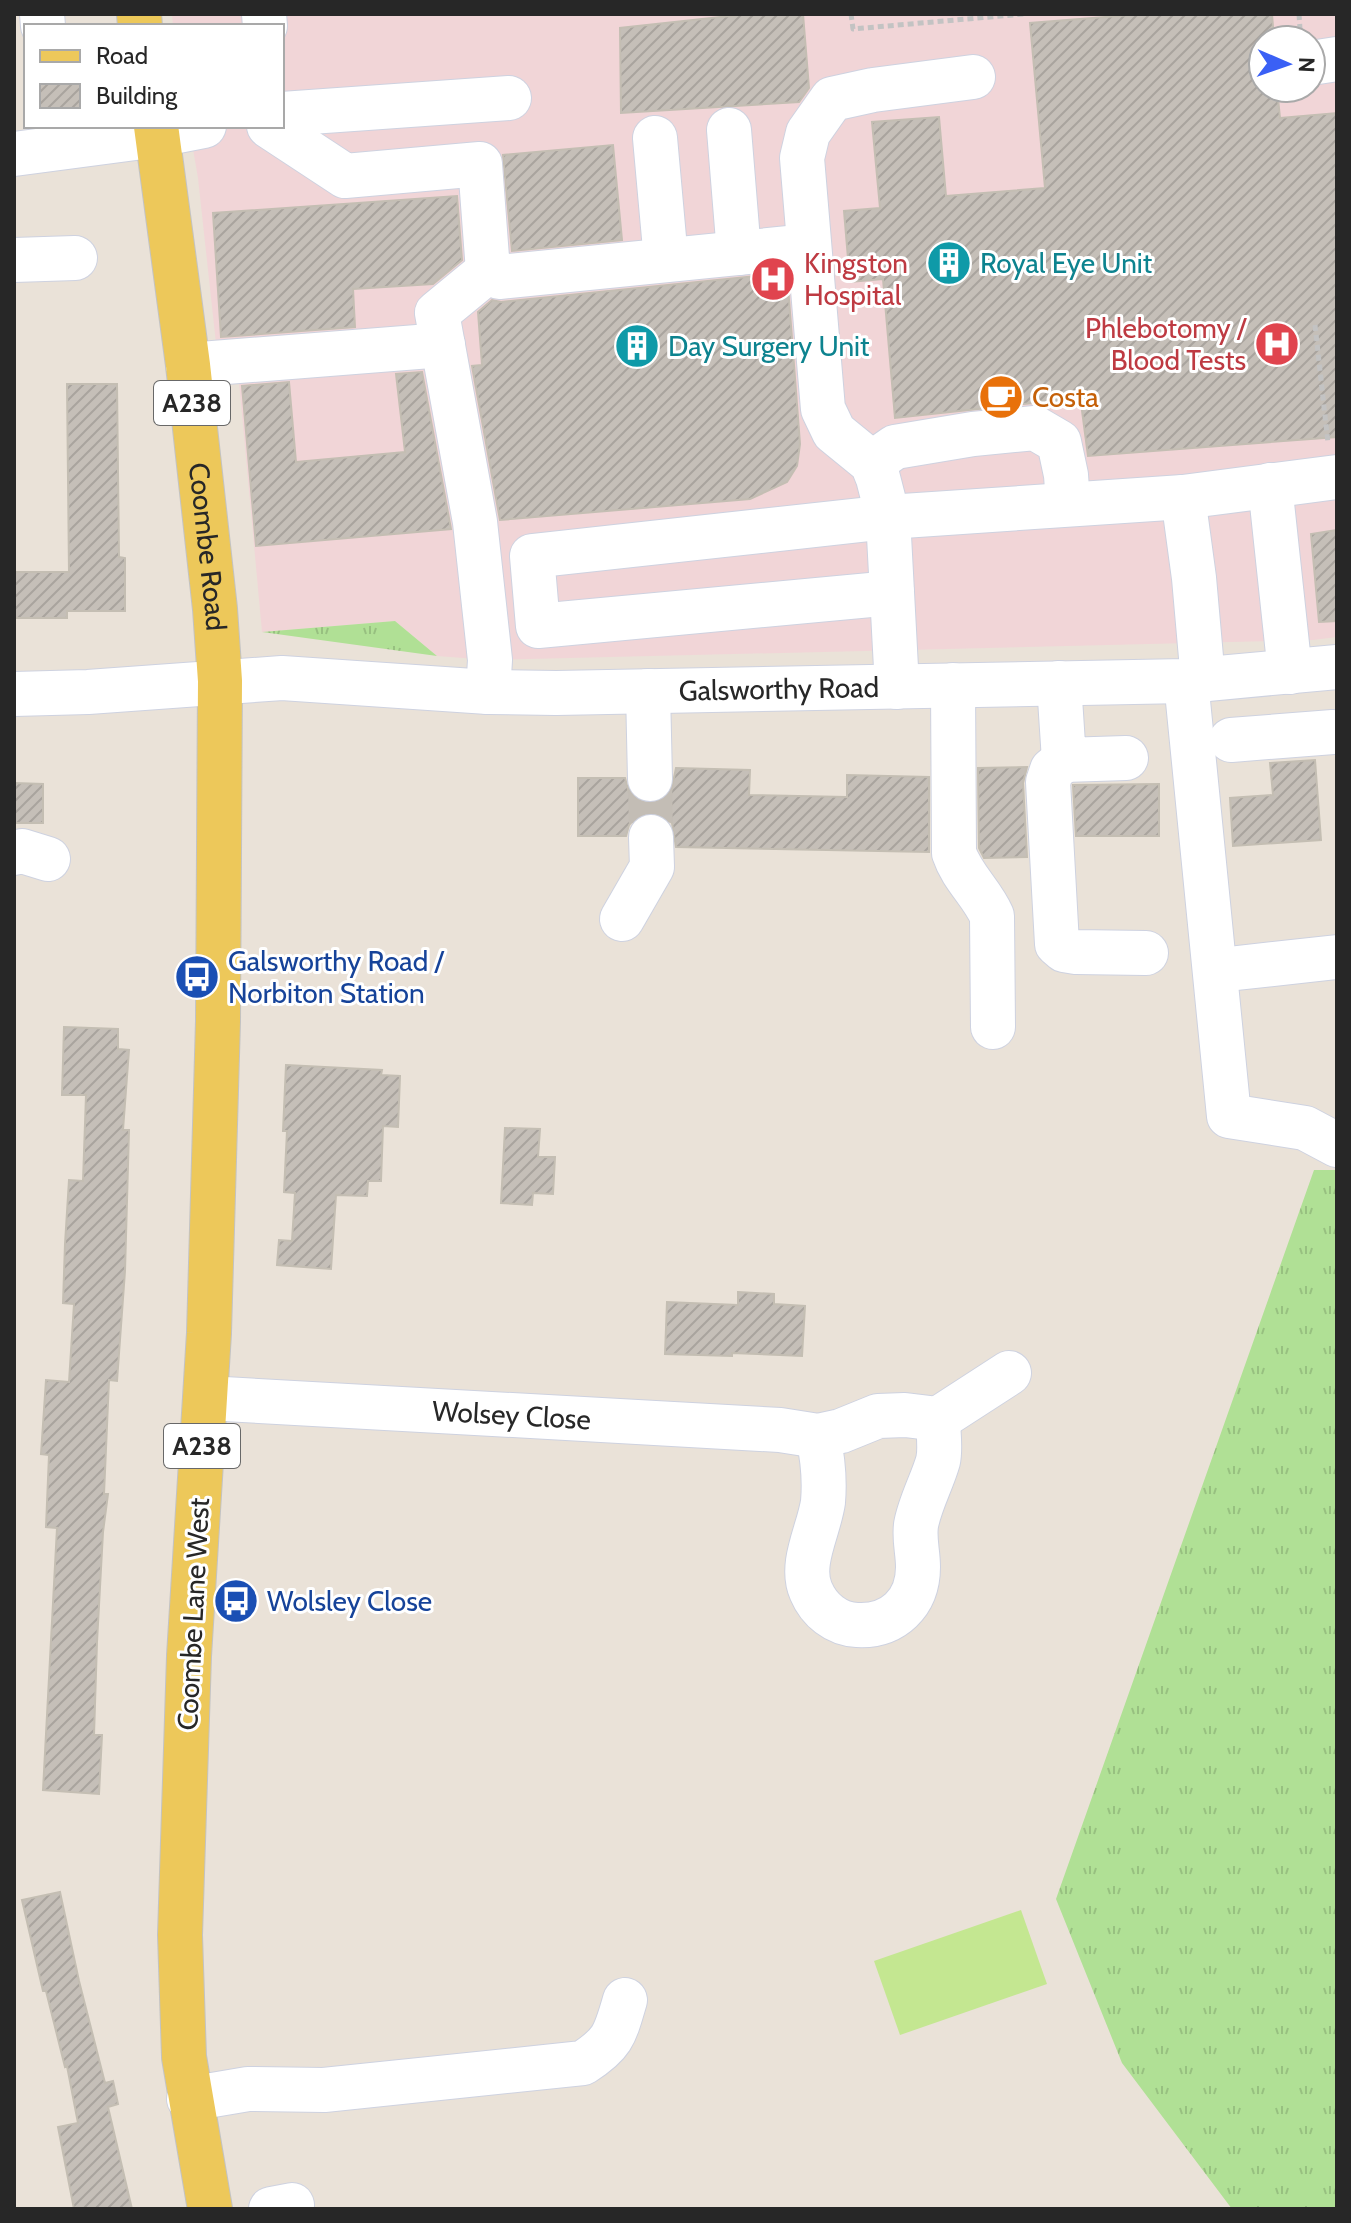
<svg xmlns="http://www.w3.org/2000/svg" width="1351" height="2223" viewBox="0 0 1351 2223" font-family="Cabin,sans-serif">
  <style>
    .medical { fill: #f1d5d7; fill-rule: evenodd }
    .grass { fill: url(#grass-tufts) }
    .pitch { fill: #c4e791 }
    .building { fill: url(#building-hatch); stroke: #c4beb3; stroke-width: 2 }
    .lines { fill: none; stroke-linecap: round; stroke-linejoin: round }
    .minor-tunnel { stroke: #c3bdb5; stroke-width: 44; stroke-dasharray: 44 22; stroke-linecap: butt }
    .minor-casing { stroke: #ced2e0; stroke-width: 46 }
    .major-casing { stroke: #c3c3c3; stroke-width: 46 }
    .path { stroke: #c3c3c3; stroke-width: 5; stroke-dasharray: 6 4; stroke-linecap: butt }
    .minor { stroke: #fff; stroke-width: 44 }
    .major { stroke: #edc85a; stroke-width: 44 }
    .labels { text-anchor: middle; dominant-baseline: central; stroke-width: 6; stroke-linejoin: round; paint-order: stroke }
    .shield { fill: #fff; stroke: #686868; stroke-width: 2 }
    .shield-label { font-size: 26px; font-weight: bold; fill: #272727 }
    .health-label { font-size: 28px; fill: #be3a42; stroke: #fff; text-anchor: start }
    .culture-label { font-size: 28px; fill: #0d838f; stroke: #fff; text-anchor: start }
    .food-label { font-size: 28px; fill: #c56008; stroke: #fff; text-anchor: start }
    .street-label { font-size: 28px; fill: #272727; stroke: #fff }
    .transit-label { font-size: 28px; fill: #164399; stroke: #fff; text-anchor: start }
  </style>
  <defs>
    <pattern id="grass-tufts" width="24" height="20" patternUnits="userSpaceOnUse" patternTransform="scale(2)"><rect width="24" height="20" fill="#b0e095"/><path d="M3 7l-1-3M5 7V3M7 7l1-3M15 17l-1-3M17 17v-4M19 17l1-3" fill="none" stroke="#97c080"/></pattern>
    <pattern id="building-hatch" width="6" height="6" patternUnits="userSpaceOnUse" patternTransform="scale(2)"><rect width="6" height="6" fill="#c5bfb8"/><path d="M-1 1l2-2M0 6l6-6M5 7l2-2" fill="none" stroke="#a9a49e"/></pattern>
  </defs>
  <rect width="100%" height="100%" fill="#eae2d8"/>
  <path class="medical" d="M172 14H1337V637L1313 640 490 660 437 656 395 621 262 632 239 382 220 380 198 178 189 126H282V26H173ZM1263 40H1311V88H1263Z"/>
  <path class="grass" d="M395 621 437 656 262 632Z
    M1314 1170H1337V2209H1232L1122 2063 1056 1899Z"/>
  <path class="pitch" d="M1021 1910 1047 1984 900 2035 874 1961Z"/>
  <path class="building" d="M748 14H803L809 88 799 102 621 113 620 28Z
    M1143 14H1272L1274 40H1263V88H1277L1280 118 1337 113V437L1088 456 1081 403 1045 406 1033 403 895 418 883 279 850 282 844 211 880 208 872 122 939 117 946 196 1045 188 1030 23Z
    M613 145 622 240 512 251 503 155Z
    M457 196 462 260 433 284 353 289 355 327 221 337 213 213Z
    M787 273 800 444 797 466 787 482 750 499 500 520 472 366 482 365 478 312 492 300 501 302Z
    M422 372 451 529 256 546 242 386 289 382 296 462 405 452 396 374Z
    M67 384H117L119 557 125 558V611H67V618H14V572H69Z
    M1337 530V621L1319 622 1311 534Z
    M1315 760 1321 840 1233 846 1230 798 1273 795 1270 763Z
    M1027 767 1023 783 1027 857 984 858 979 848 978 768Z
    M676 768 750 770 749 795 847 797V775L929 777V852L676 847 672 823 662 815 651 812 637 816 629 825 626 836H578V778H625L629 793 639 801 651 804 664 800 671 792Z
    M14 783 43 784V823H14Z
    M1159 784V836H1076L1073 785Z
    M64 1027 118 1029V1049L129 1050 123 1130H129L125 1271 117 1381 109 1380 104 1494H108L103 1532 97 1642 94 1735H102L99 1794 43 1790 57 1528 46 1527 49 1455 41 1454 46 1380 69 1382 74 1304 63 1303 65 1244 69 1180 83 1181 86 1095H62Z
    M286 1065 382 1070 381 1075 400 1076 398 1127 383 1126 381 1181H368L367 1196 336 1195 331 1269 277 1265 279 1240 292 1241 295 1193 284 1192 287 1131H283Z
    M505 1128 540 1129 538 1157H555L553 1194 533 1193 532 1205 501 1203Z
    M738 1292 774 1294V1304L805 1306 802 1356 732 1353V1356L665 1354 667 1302 738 1305Z
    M60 1892 79 1981 105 2083 113 2081 118 2104 108 2107 132 2209H74L58 2127 78 2123 67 2066 65 2067 46 1991H43L22 1900Z"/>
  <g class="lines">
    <path class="minor-tunnel" d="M650 779 651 837"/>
    <g class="minor-casing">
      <g id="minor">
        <path d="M42 14 43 26"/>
        <path d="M264 14 265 26"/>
        <path d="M1311 63 1337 59"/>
        <path d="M282 114 509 98"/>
        <path d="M269 126 345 176 480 164 488 271 499 277 809 246"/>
        <path d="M729 130 739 253"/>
        <path d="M655 138 666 260"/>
        <path d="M14 154 158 135 204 126"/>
        <path d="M14 260 75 258"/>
        <path d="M188 365 443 345"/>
        <path d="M872 463 895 447 973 434 1035 428 1059 442 1066 475 1068 504"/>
        <path d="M1270 485 1290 672"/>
        <path d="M1183 497 1194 578 1203 680"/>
        <path d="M892 593 538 626 532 556 888 517 1183 497 1337 477"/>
        <path d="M1186 681 1229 1116 1305 1128 1337 1145"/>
        <path d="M1059 683 1064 760 1126 758"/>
        <path d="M953 685 954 853C962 877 982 893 992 916L993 1027"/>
        <path d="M897 687 888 517 878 478 872 463 834 432 823 409 802 158 808 133 832 99 873 90 973 77"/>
        <path d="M648 691 650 779"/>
        <path d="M488 692 490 660 475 522 437 313 488 271"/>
        <path id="s1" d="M14 694 88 692 282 678 488 692 556 693 1186 681 1337 667"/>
        <path d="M1231 740 1333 732"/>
        <path d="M1064 760 1052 770 1048 782 1057 944 1064 950 1076 952 1146 953"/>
        <path d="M14 853 22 851 48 859"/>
        <path d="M622 919 652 867 651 837"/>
        <path d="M1237 968 1337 957"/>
        <path id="s2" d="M206 1398 780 1430 818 1436 841 1431 878 1416 905 1415 938 1419 1009 1373"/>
        <path d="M818 1436C823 1459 825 1479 823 1502 819 1530 799 1564 811 1591 819 1610 836 1624 857 1625 893 1627 918 1603 918 1567 918 1552 914 1540 916 1525 920 1503 932 1482 938 1461 941 1448 938 1432 938 1419"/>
        <path d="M189 2099 248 2089 324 2090 583 2063C614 2043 615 2034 625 2000"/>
        <path d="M271 2209 292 2205"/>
      </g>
    </g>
    <g class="major-casing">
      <g id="major">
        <path d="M139 14 140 26"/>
        <path id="s3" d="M156 126 188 365 215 609 220 681 218 1021 209 1333 189 1656 180 1935 184 2057 210 2209"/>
      </g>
    </g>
    <path class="path" d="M851 14 853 29 1024 14
      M1299 14 1300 29
      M1315 325 1328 443"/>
    <use href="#minor" class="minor"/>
    <use href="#major" class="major"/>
  </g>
  <defs>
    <g id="building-disc" transform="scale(2.3)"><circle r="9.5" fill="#0f9aa8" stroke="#fff"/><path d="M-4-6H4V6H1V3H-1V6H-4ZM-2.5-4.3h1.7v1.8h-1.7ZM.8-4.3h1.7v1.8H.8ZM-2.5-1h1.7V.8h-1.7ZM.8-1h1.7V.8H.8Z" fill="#fff"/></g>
    <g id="hospital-disc" transform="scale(2.3)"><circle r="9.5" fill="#e0444e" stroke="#fff"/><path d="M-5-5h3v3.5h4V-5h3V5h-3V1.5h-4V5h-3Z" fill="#fff"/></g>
    <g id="cafe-disc" transform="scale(2.3)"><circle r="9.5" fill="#e8710a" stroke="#fff"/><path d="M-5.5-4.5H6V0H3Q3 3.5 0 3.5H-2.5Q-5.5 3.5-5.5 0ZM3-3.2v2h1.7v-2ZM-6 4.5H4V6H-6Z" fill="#fff"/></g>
    <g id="bus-disc" transform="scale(2.3)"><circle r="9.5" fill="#1a4fb4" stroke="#fff"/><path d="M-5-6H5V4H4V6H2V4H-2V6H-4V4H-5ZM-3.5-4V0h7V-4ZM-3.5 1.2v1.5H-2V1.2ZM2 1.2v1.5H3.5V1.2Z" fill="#fff"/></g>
  </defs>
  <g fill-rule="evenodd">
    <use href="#building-disc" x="949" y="263"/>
    <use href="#hospital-disc" x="773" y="279"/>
    <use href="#hospital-disc" x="1277" y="344"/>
    <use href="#building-disc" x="637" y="346"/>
    <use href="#cafe-disc" x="1001" y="397"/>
    <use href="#bus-disc" x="197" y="977"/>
    <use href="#bus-disc" x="236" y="1601"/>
  </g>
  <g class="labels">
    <g class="shield">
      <rect x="154" y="381" width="76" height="44" rx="6"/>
      <rect x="164" y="1424" width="76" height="44" rx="6"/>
    </g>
    <g class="shield-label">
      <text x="192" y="403">A238</text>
      <text x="202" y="1446">A238</text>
    </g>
    <g class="health-label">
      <text x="804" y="263">Kingston<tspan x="804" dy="32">Hospital</tspan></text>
      <text x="1246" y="328" text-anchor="end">Phlebotomy /<tspan x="1246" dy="32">Blood Tests</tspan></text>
    </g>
    <g class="culture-label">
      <text x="980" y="263">Royal Eye Unit</text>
      <text x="668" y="346">Day Surgery Unit</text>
    </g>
    <g class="food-label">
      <text x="1032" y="397">Costa</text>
    </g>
    <g class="street-label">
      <text stroke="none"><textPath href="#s3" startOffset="424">Coombe Road</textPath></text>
      <text stroke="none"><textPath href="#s1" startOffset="766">Galsworthy Road</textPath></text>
      <text stroke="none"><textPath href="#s2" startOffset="306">Wolsey Close</textPath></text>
      <text transform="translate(193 1614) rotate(-87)">Coombe Lane West</text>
    </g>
    <g class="transit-label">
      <text x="228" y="961">Galsworthy Road /<tspan x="228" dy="32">Norbiton Station</tspan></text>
      <text x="267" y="1601">Wolsley Close</text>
    </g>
  </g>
  <rect width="1351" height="2223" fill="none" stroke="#272727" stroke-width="32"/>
  <rect x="24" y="24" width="260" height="104" fill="#ffffff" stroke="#a9a9a9" stroke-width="2"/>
  <rect x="40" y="50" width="40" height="12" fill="#edc85a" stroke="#a9a9a9" stroke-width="2"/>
  <text x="96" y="64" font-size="24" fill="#272727">Road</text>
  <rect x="40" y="84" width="40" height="24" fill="url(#building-hatch)" stroke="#a9a9a9" stroke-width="2"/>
  <text x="96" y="104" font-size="24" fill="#272727">Building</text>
  <g transform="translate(1287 64) rotate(92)"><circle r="38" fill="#ffffff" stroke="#a9a9a9" stroke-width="2"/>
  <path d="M0-6L14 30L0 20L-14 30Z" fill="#3a60f5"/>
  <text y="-12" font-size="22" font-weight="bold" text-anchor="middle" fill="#272727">N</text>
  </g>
</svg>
